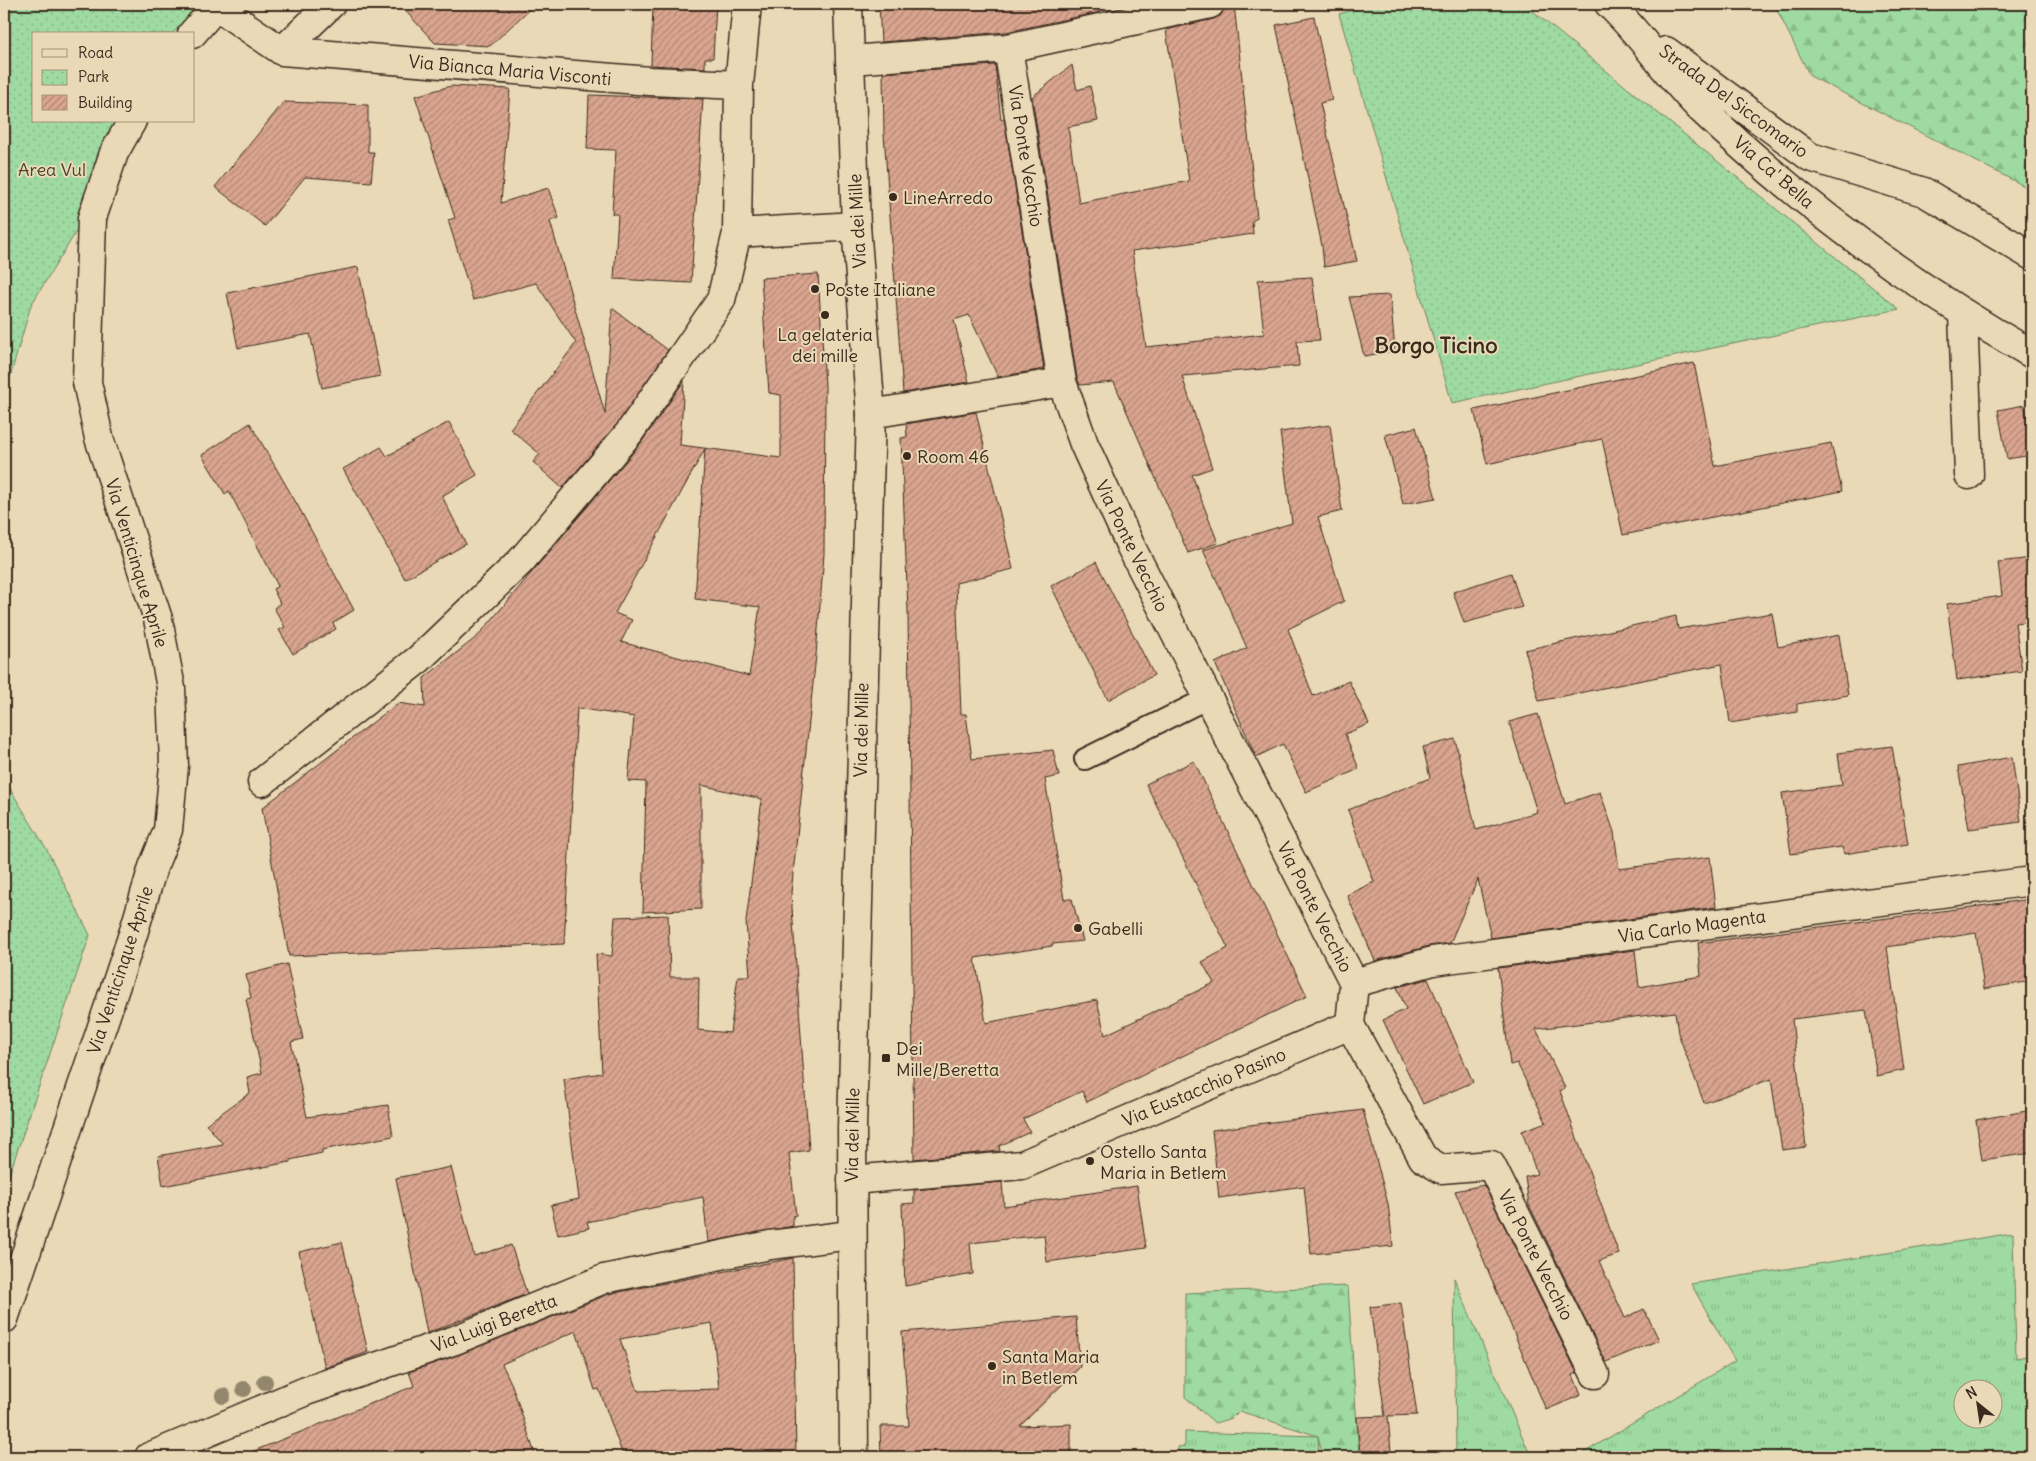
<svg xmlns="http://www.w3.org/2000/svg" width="2036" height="1461" viewBox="0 0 2036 1461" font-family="Delius,sans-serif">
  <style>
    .grass { fill: url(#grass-tufts); stroke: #6c8260; fill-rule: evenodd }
    .forest { fill: url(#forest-firs); stroke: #6c8260 }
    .park { fill: url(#park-dots); stroke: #6c8260 }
    .building { fill: url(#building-hatch); stroke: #3b2a1e; fill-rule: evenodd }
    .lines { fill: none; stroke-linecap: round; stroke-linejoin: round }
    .lane-casing { stroke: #3b2a1e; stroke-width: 24 }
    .street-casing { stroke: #3b2a1e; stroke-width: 31 }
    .secondary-casing { stroke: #3b2a1e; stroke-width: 31 }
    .lane { stroke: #ead9b6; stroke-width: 20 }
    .street { stroke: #ead9b6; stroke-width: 28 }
    .secondary { stroke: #ead9b6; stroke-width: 28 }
    .tree { fill: #92876d }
    .poi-dot { fill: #3b2a1e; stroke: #ead9b6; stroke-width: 2 }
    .labels { text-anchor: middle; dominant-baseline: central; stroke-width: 4; stroke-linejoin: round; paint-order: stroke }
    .street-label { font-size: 18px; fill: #3b2a1e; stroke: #ead9b6 }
    .park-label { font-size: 18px; fill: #4a4432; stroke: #ead9b6 }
    .poi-label { font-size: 18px; fill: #3b2a1e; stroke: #ead9b6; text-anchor: start }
    .district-label { font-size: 22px; font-weight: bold; fill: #3b2a1e; stroke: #ead9b6 }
  </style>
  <defs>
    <pattern id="grass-tufts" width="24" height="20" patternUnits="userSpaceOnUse" patternTransform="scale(1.25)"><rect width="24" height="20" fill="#9edaa1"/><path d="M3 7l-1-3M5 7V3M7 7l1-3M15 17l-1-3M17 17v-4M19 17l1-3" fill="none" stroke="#89bb8a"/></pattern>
    <pattern id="forest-firs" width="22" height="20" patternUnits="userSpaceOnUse" patternTransform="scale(1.25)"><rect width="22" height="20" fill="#9edaa1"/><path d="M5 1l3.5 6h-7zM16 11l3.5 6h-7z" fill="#89bb8a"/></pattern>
    <pattern id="park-dots" width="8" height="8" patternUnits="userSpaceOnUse" patternTransform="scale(1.25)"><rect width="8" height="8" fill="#9edaa1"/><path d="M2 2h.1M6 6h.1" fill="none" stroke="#89bb8a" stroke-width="1.8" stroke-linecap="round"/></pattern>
    <pattern id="building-hatch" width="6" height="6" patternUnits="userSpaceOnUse" patternTransform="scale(1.25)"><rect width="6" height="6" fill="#daa58f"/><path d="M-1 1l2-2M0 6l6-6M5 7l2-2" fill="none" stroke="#b28774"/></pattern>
  </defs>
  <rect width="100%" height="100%" fill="#ead9b6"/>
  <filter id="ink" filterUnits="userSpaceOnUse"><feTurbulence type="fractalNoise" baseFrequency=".02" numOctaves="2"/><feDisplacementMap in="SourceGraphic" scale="10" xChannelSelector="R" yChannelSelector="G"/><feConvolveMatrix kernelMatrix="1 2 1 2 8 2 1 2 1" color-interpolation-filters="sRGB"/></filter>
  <g filter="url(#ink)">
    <path class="grass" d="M2013 1233 2016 1358 2032 1355V1457H1577L1735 1361 1691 1284ZM1964 1388H1994V1418H1964Z
      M1454 1278 1531 1457H1456Z
      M1185 1432 1318 1436 1319 1457H1178V1447L1185 1446Z"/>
    <path class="forest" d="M1774 4H2032V190L1810 76Z
      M1348 1286 1359 1457H1323L1318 1436 1239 1411 1232 1418 1215 1423 1185 1397V1293Z"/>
    <path class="park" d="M4 4H201L172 34H34V121H124L87 214 31 305 4 398Z
      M1372 4H1524L1899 309 1452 403 1339 14Z
      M4 779 46 848 90 935 4 1190Z"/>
    <path class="building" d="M399 4H535L490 46 435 43Z
      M653 4H716L713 58H705V68L651 65Z
      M879 4H1099L1100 12 1006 32 881 42Z
      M1225 4H1234L1257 218 1252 221 1253 234 1132 251 1146 347 1264 334 1258 280 1312 277 1320 340 1297 341 1299 366 1182 376 1212 468 1192 475 1218 543 1188 553 1114 382 1080 385 1077 378 1032 97 1072 65 1077 90 1090 86 1098 121 1068 127 1079 203 1189 181 1166 30 1214 19 1221 15Z
      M1314 17 1332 100 1320 103 1357 261 1324 267 1322 246 1276 25Z
      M995 65 1001 120 1004 118 1044 369 998 377 969 315 954 320 969 382 903 393 884 134 883 73Z
      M451 86 510 89 501 203 548 188 559 218 550 221 605 414 612 308 668 350 617 424 562 488 533 462 540 454 510 429 576 343 536 283 473 300 448 220 455 218 415 96Z
      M589 95 703 99 691 283 614 279 618 214H612L616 150 587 149Z
      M284 102 368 105V152H374L371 182 305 177 265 226 215 187Z
      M358 267 380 376 322 388 310 334 238 348 227 293Z
      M818 274 825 386 824 554 816 655 791 893 809 1150 789 1153 796 1215 793 1216V1226L708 1242 703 1197 587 1222 589 1228 558 1235 551 1205 579 1199 564 1079 602 1073 596 954 612 956 615 917 668 915 670 977H699L698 1030 730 1033 738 976H750L746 921 762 799 701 785V909L643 912 646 782 628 781 634 717 577 708 564 944 289 956 262 808 398 703 425 707 424 678 478 636 641 443 684 381 680 445 781 458V395L769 393 761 278ZM705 449 695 599 760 607 749 676 621 642 632 620 615 613Z
      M1390 295 1395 351 1364 356 1349 297Z
      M1694 363 1715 466 1831 443 1842 491 1623 535 1602 439 1487 464 1474 410Z
      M2024 405 2027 417H2032V455L2007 459 1998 410Z
      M976 412 1013 569 956 583 961 714H966L972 759 1053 750 1059 776 1045 779 1056 851 1064 899H1072L1083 941 1052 944V946L975 958 986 1023 1097 1000 1105 1035 1214 983 1202 962 1228 948 1146 784 1194 761 1307 996 1087 1102 1082 1091 1023 1119 1030 1132 999 1146 1000 1151 914 1159 908 611 901 438 907 437 906 424Z
      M449 422 477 475 442 496 466 544 405 579 343 469 381 447 387 456Z
      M250 423 298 506 354 610 333 623 336 629 293 654 279 630 285 627 274 608 280 603 273 589 278 586 229 491 225 494 202 455Z
      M1330 425 1342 511 1318 517 1344 601 1288 629 1313 696 1349 681 1369 724 1345 734 1359 769 1306 792 1283 744 1256 757 1215 663 1247 648 1203 550 1292 523 1280 432Z
      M1416 427 1436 498 1403 504 1385 435Z
      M2032 558V621L2015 623 2022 671 1957 680 1947 604 2002 596 1998 562Z
      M1096 562 1154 675 1108 700 1051 586Z
      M1511 573 1522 607 1464 623 1453 592Z
      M1772 613 1778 647 1839 635 1848 695 1797 704V712L1730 723 1722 664 1539 701 1525 650 1676 616 1678 629Z
      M1538 714 1565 804 1600 792 1614 832 1619 869 1710 857 1716 907 1491 938 1478 879 1450 943 1429 946 1375 961 1347 895 1374 882 1348 810 1430 778 1423 747 1455 739 1476 830 1537 812 1509 722Z
      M1892 746 1908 844 1844 854 1842 847 1791 854 1782 793 1842 785 1838 753Z
      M2012 757 2021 822 1969 829 1958 767Z
      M2032 899V981L1984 989 1976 933 1887 947 1904 1070 1877 1076 1866 1010 1792 1019 1806 1147 1782 1150 1771 1079 1704 1103 1678 1033 1675 1012 1536 1029 1565 1088 1560 1091 1619 1254 1599 1261 1625 1318 1644 1309 1659 1340 1606 1362 1529 1205 1525 1177 1537 1174 1522 1131 1546 1122 1517 1063 1510 1065 1498 968 1635 950 1639 987 1701 976 1698 943Z
      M287 964 303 1039 291 1042 307 1117 388 1105 393 1136 322 1150V1153L290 1160V1162L163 1186 158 1156 223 1144 206 1124 250 1093 247 1077 262 1073 246 999 251 998 246 975Z
      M1428 979 1473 1082 1423 1104 1383 1020 1406 1009 1397 987Z
      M1363 1110 1388 1204 1393 1246 1311 1254 1304 1186 1219 1198 1212 1130Z
      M2032 1110V1153L1982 1160 1976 1120Z
      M451 1167 474 1256 511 1245 527 1294 427 1333 396 1178Z
      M1002 1182 1004 1206 1137 1186 1146 1248 1047 1262 1044 1235 970 1243 973 1274 905 1286 902 1204 914 1203V1190Z
      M1484 1185 1577 1373 1573 1375 1581 1395 1546 1410 1455 1191Z
      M342 1242 368 1352 325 1368 299 1252Z
      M793 1258 796 1457H762V1450L622 1453 599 1389 595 1390 576 1331 502 1364 512 1385 536 1457H239L414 1386 409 1372 461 1354 609 1294ZM712 1323 719 1389 638 1391 620 1339Z
      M1401 1303 1417 1415 1388 1416 1391 1452 1360 1454 1357 1417 1385 1416 1370 1307Z
      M1076 1317 1080 1367 1020 1426 1071 1424V1457H881L880 1426H909L902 1332Z"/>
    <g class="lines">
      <g class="lane-casing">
        <path id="lane" d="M1085 759 1208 698"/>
      </g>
      <g class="street-casing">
        <path id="street" d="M747 4 739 85 737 233 856 226
          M1609 4C1643 36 1668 77 1701 109 1801 204 1912 286 2032 354
          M216 6 282 51 650 81 739 85
          M1008 48 1062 382 1084 444 1131 547 1354 983 1350 1025 1423 1158 1441 1169 1491 1165 1595 1374
          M282 51 331 4
          M1666 51 1810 157 1924 192 2032 256
          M851 60 1008 48 1210 4
          M1963 314 1969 475
          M871 414 1062 382
          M262 782 419 659 521 561 629 433 721 300 737 233
          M1354 983 1433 961 2032 881
          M852 1180 1022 1165 1350 1025
          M149 1457 306 1391 455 1340 604 1279 770 1245 851 1235"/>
      </g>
      <g class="secondary-casing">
        <path id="secondary" d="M848 4 856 226 871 414 852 1129 854 1457
          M192 34 218 4
          M4 1319 133 934 153 867 168 830 174 765 171 688 158 619 99 438 87 382 92 218 114 153 132 121"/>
      </g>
      <use href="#lane" class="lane"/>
      <use href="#street" class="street"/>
      <use href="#secondary" class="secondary"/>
    </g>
    <g class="tree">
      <circle cx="265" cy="1382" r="8"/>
      <circle cx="244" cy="1389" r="8"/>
      <circle cx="223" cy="1396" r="8"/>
    </g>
  </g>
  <g class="poi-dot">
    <circle cx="893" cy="197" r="5"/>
    <circle cx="815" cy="289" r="5"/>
    <circle cx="825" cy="315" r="5"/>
    <circle cx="907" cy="456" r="5"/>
    <circle cx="1078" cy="928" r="5"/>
    <rect x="881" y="1053" width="10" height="10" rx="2.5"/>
    <circle cx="1090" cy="1161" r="5"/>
    <circle cx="992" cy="1366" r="5"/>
  </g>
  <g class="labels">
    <g class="street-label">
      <text transform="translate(510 70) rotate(5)">Via Bianca Maria Visconti</text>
      <text transform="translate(1734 101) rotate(36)">Strada Del Siccomario</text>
      <text transform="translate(1026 156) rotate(81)">Via Ponte Vecchio</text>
      <text transform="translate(1774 172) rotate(41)">Via Ca' Bella</text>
      <text transform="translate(857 221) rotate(-93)">Via dei Mille</text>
      <text transform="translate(1132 546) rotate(64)">Via Ponte Vecchio</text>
      <text transform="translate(137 563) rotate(73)">Via Venticinque Aprile</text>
      <text transform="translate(861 730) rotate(-89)">Via dei Mille</text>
      <text transform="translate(1315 907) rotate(63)">Via Ponte Vecchio</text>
      <text transform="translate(1692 926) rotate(-8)">Via Carlo Magenta</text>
      <text transform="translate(120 970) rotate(-72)">Via Venticinque Aprile</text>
      <text transform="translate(1204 1087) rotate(-23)">Via Eustacchio Pasino</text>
      <text transform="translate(852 1135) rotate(-89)">Via dei Mille</text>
      <text transform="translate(1536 1255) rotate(63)">Via Ponte Vecchio</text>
      <text transform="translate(494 1323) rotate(-21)">Via Luigi Beretta</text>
    </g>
    <g class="park-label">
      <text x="52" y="169">Area Vul</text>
    </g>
    <g class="poi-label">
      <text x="903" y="197">LineArredo</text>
      <text x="825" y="289">Poste Italiane</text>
      <text x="825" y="334" text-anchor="middle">La gelateria<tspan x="825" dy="21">dei mille</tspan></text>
      <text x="917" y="456">Room 46</text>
      <text x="1088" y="928">Gabelli</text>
      <text x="896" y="1048">Dei<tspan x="896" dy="21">Mille/Beretta</tspan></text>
      <text x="1100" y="1151">Ostello Santa<tspan x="1100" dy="21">Maria in Betlem</tspan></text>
      <text x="1002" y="1356">Santa Maria<tspan x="1002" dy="21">in Betlem</tspan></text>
    </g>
    <g class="district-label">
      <text x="1436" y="345">Borgo Ticino</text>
    </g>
  </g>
  <rect width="2036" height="1461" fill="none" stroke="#ead9b6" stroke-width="20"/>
  <rect x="10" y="10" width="2016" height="1441" fill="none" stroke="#3b2a1e" stroke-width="2" filter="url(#ink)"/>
  <rect x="32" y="32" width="162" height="90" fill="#ead9b6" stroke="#a49379"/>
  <rect x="42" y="49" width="25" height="8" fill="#ead9b6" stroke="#a49379"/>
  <text x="78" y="58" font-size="15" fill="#3b2a1e">Road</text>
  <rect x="42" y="70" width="25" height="15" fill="url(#park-dots)" stroke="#a49379"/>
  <text x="78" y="82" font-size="15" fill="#3b2a1e">Park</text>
  <rect x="42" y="95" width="25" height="15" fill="url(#building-hatch)" stroke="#a49379"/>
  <text x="78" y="108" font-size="15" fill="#3b2a1e">Building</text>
  <g transform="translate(1978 1404) rotate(330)"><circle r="24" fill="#ead9b6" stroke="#a49379"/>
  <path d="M0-4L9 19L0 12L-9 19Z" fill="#3b2a1e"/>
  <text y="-8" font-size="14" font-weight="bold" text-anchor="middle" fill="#3b2a1e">N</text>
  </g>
</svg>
